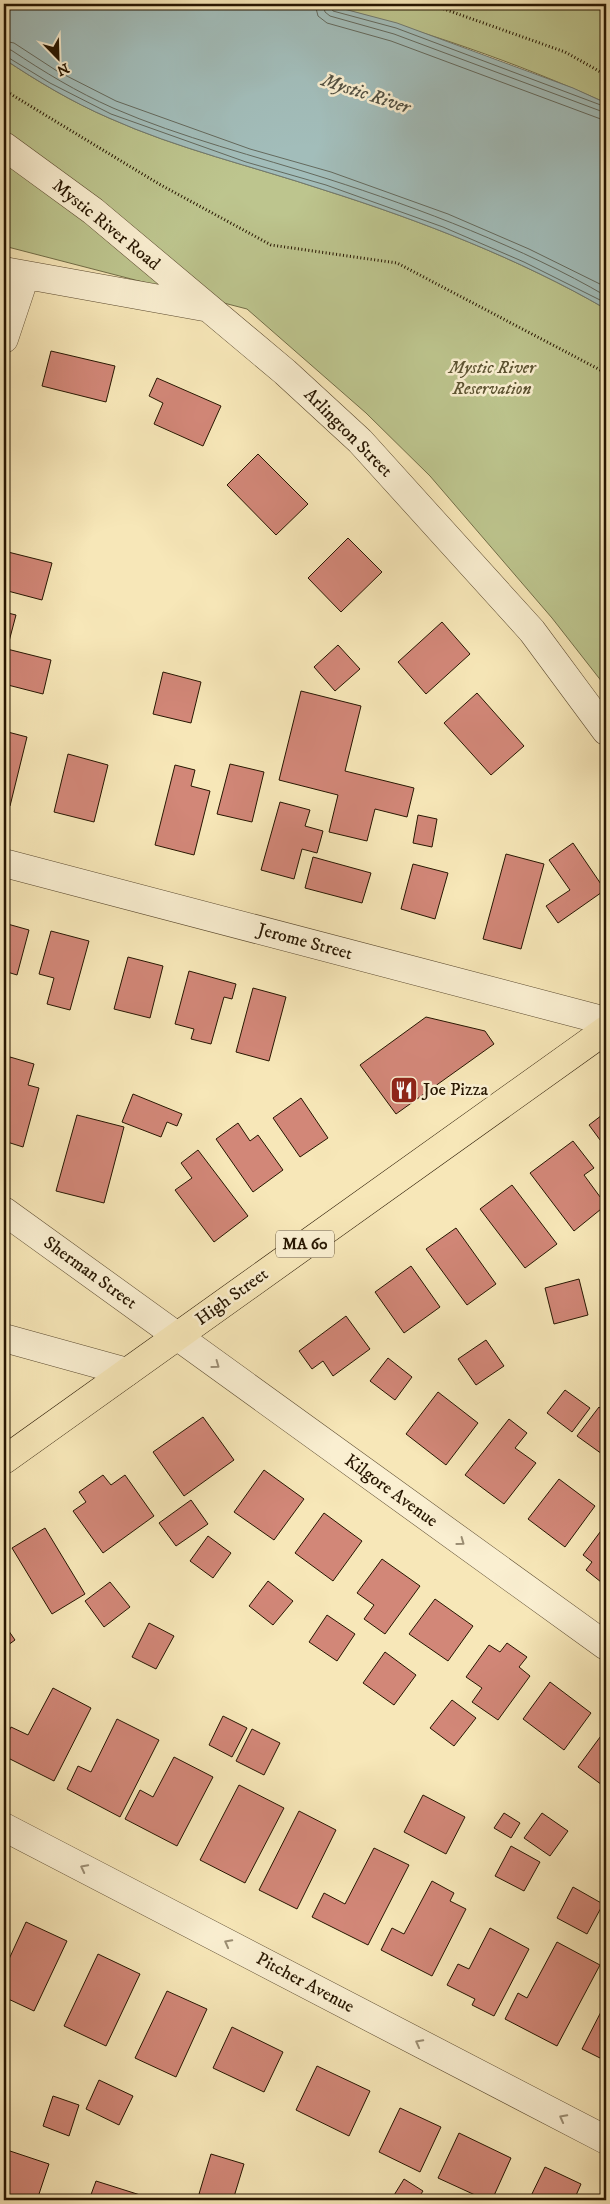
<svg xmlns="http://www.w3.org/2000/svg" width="610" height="2204" viewBox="0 0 610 2204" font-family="'IM FELL DW Pica',serif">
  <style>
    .green { fill: #bdc58e; stroke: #726e48 }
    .water { fill: #a2bdba; stroke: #717a70 }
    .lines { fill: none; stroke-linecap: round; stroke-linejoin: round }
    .shore { stroke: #646a5e; stroke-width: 1 }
    .building { fill: #d28778; stroke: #271601 }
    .minor-casing { stroke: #5b4a2f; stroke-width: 29 }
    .primary-casing { stroke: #271601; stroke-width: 29 }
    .path { stroke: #271601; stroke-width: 3; stroke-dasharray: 1 2.5; stroke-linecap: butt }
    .minor { stroke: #faefd1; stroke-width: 28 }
    .primary { stroke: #f7e7b8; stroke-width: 28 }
    .oneway { stroke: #9b8d73 }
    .labels { text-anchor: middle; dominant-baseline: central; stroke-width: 5; stroke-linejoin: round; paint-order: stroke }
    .shield { fill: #faefd1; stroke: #66573f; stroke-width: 1 }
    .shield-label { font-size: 16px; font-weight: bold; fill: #271601 }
    .street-label { font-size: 18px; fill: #271601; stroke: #faefd1 }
    .park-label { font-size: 18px; font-style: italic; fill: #5c5332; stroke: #faefd1 }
    .poi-label { font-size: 18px; fill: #271601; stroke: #faefd1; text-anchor: start }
    .water-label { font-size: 19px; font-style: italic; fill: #525042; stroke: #faefd1 }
  </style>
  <rect width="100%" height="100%" fill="#f7e7b8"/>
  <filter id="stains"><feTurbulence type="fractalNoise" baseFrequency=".004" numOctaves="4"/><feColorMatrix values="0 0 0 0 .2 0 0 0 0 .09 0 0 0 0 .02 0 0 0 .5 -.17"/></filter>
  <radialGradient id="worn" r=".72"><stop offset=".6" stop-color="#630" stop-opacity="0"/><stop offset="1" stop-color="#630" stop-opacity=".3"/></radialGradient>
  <path class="green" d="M325 4H595L606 9V103C516 62 421 30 325 4Z
    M4 59C37 81 72 102 109 118 178 149 252 166 324 190 419 220 520 259 606 309V687L552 618 430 476 366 413 247 309 4 246Z"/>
  <path class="water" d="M4 4H325L397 23 573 88 606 103V309C520 259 419 220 324 190 252 166 178 149 109 118 72 102 37 81 4 59Z"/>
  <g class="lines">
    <path class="shore" d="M315 4 318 16 327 23 391 41 606 121
      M323 4 325 12 330 16 394 34 606 113
      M329 4 333 11 396 28 606 107
      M4 41 14 43 57 71 116 101 250 149 331 172 448 214 529 249 606 287
      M4 49 11 50C44 72 77 92 113 108 182 138 256 156 328 179 419 208 524 248 606 296
      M4 55 50 83 111 114 246 162 326 185 443 227 524 262 606 303"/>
  </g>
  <path class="building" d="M51 351 115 366 106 402 42 386Z
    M157 378 221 406 203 446 154 424 163 403 149 396Z
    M258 454 308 504 276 535 227 485Z
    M348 538 382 572 341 612 308 578Z
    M4 551 52 563 42 600 4 590Z
    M4 612 16 615 7 649 51 660 43 694 4 684Z
    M442 622 470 654 426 694 398 662Z
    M338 645 360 669 335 691 314 667Z
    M163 672 201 682 191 723 153 714Z
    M301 691 361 706 345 771 414 788 407 817 375 809 367 841 329 832 338 795 279 780Z
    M477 693 524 746 491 775 444 723Z
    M4 731 27 737 10 806 4 804Z
    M68 754 108 765 94 822 54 812Z
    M230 764 264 772 252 822 217 814Z
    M175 765 195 770 191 786 210 791 194 855 155 845Z
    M280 802 310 810 305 826 323 831 317 853 302 849 294 879 261 870Z
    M418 815 437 819 432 847 413 843Z
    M573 843 605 890 558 923 546 906 570 890 549 860Z
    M506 854 544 864 521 949 483 939Z
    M313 857 371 873 362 903 305 888Z
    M413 864 448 873 435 919 401 909Z
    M4 923 29 930 17 975 4 971Z
    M51 931 89 941 70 1010 47 1004 54 978 39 974Z
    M128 957 163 966 150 1018 114 1009Z
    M189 971 236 984 232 999 224 997 211 1044 191 1039 194 1029 175 1024Z
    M253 988 286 997 269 1061 236 1052Z
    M426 1017 485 1031 494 1044 396 1114 360 1065Z
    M10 1057 34 1064 28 1085 39 1088 23 1147 4 1141V1079Z
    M133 1094 182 1114 177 1126 167 1122 161 1137 122 1122Z
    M301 1098 328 1138 300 1157 273 1118Z
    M606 1112V1148L589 1125Z
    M77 1115 124 1127 104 1203 56 1191Z
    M238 1123 250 1141 258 1135 283 1170 253 1192 216 1139Z
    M573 1141 594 1168 584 1175 606 1205 574 1231 530 1173Z
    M198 1150 248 1216 214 1242 175 1190 192 1178 181 1163Z
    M512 1185 557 1244 525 1268 480 1209Z
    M456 1228 496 1284 467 1305 426 1249Z
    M411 1266 440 1307 404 1333 375 1292Z
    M579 1279 588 1315 554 1324 545 1288Z
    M346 1316 370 1349 333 1376 323 1361 312 1369 299 1351Z
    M486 1340 504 1366 476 1385 458 1359Z
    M388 1358 412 1377 395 1400 370 1381Z
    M565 1390 590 1408 572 1432 547 1413Z
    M438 1392 478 1423 446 1465 406 1434Z
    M599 1407 606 1413V1448L602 1454 577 1436Z
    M203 1417 234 1460 184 1496 153 1452Z
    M509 1419 527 1433 515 1448 536 1463 504 1504 465 1475Z
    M264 1470 304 1499 274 1540 234 1512Z
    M103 1475 111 1485 125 1475 154 1516 103 1553 73 1511 86 1502 79 1492Z
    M559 1479 595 1506 565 1547 528 1519Z
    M191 1500 208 1524 176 1546 159 1523Z
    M324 1513 362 1541 333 1581 295 1553Z
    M606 1524V1586L586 1570 592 1562 583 1555Z
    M45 1528 85 1594 52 1614 12 1548Z
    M208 1536 231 1553 213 1578 190 1561Z
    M382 1559 420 1586 385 1634 364 1619 374 1605 357 1593Z
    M268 1581 293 1601 273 1625 249 1606Z
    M110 1582 130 1607 104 1627 85 1601Z
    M435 1599 473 1626 448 1661 409 1634Z
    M327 1615 355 1634 337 1661 309 1642Z
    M149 1623 174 1636 156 1669 132 1657Z
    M4 1624 15 1640 4 1648Z
    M507 1643 527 1657 519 1667 530 1676 498 1720 472 1702 482 1688 466 1677 489 1645 500 1652Z
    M385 1652 416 1675 394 1705 363 1683Z
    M550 1682 591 1713 564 1750 523 1719Z
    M53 1688 91 1708 54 1781 4 1756V1741L11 1727 28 1735Z
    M452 1700 476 1718 454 1746 430 1728Z
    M223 1716 247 1728 232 1757 209 1745Z
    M117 1719 159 1740 120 1817 67 1789 78 1766 91 1772Z
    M252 1729 280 1743 264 1775 236 1761Z
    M606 1729V1788L578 1767Z
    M174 1757 213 1777 177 1846 125 1819 140 1790 153 1797Z
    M239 1785 284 1808 245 1883 200 1860Z
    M423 1795 465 1817 446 1854 404 1832Z
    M299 1811 336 1830 297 1909 259 1890Z
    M504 1813 520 1823 511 1838 494 1828Z
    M542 1813 568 1831 550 1856 524 1838Z
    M511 1846 540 1862 524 1891 495 1876Z
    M374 1848 409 1865 368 1945 312 1917 324 1893 345 1904Z
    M432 1881 454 1893 450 1901 466 1909 432 1976 381 1950 392 1928 404 1934Z
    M573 1887 603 1904 587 1934 557 1918Z
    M26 1922 67 1941 34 2011 4 1997V1970Z
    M490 1928 529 1949 494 2016 472 2005 475 1999 447 1985 458 1964 469 1969Z
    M557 1942 600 1965 557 2046 505 2019 518 1993 527 1998Z
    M98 1954 140 1974 106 2046 64 2026Z
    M167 1991 207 2009 176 2077 135 2058Z
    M606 2002V2061L582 2049Z
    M232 2027 283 2052 264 2092 213 2068Z
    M317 2066 370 2091 349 2136 296 2110Z
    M99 2080 133 2096 119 2125 86 2109Z
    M53 2096 79 2105 69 2136 43 2126Z
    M400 2108 441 2127 420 2172 379 2152Z
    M459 2133 511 2158 492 2200H486L438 2178Z
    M4 2149 49 2164 37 2200H4Z
    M211 2154 244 2164 233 2200H221L199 2194Z
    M545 2167 581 2184 574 2200H529Z
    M404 2179 423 2191 417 2200H391Z
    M96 2181 156 2200H89Z"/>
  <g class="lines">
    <g class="minor-casing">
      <path id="minor" d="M4 146 93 211 285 372 360 441 532 631 606 731
        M4 271 204 307
        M4 339 25 276
        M4 863 606 1021
        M4 1211 606 1646
        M4 1338 127 1372
        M4 1827 606 2140"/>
    </g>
    <g class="primary-casing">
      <path id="primary" d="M4 1460 606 1030"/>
    </g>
    <path class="path" d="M430 4 565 52 606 75
      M4 90 159 184 271 245 397 263 606 373"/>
    <use href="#minor" class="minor"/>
    <use href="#primary" class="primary"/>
  </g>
  <defs><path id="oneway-chevron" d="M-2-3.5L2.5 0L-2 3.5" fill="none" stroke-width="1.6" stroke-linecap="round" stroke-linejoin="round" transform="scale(1.25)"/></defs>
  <g class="oneway">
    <use href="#oneway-chevron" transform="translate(216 1365) rotate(36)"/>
    <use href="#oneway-chevron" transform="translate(461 1542) rotate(36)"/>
    <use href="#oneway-chevron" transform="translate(84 1868) rotate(-153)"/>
    <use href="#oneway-chevron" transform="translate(228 1943) rotate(-152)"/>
    <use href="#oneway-chevron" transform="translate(419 2043) rotate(-152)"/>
    <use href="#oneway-chevron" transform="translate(563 2118) rotate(-152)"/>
  </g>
  <defs>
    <g id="restaurant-square" transform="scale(1.4375)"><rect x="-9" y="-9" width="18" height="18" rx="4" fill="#8f2418" stroke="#faefd1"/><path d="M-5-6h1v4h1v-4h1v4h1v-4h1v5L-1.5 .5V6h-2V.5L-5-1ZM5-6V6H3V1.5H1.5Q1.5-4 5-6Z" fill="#fff"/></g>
  </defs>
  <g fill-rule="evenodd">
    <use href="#restaurant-square" x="404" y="1090"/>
  </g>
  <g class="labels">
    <rect class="shield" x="276" y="1230.5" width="58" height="27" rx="4"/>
    <g class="shield-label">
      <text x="305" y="1244">MA 60</text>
    </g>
    <g class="street-label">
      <text transform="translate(106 225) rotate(39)">Mystic River Road</text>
      <text transform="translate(348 433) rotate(45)">Arlington Street</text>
      <text transform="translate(305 942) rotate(15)">Jerome Street</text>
      <text transform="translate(90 1273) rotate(36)">Sherman Street</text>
      <text transform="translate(232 1297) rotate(-36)">High Street</text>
      <text transform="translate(391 1491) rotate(36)">Kilgore Avenue</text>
      <text transform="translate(305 1983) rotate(28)">Pitcher Avenue</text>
    </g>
    <g class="park-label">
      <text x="492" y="368">Mystic River<tspan x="492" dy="21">Reservation</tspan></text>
    </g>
    <g class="poi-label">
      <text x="423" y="1090">Joe Pizza</text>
    </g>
    <g class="water-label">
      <text transform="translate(366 94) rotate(18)">Mystic River</text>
    </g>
  </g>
  <rect width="610" height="2204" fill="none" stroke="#f7e7b8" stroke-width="20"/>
  <rect x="5" y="5" width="600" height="2194" fill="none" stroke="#271601" stroke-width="2.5"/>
  <rect x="10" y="10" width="590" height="2184" fill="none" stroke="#271601"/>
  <g transform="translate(58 58) rotate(157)" stroke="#faefd1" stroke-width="4" paint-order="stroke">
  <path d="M0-4L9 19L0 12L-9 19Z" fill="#271601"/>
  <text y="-8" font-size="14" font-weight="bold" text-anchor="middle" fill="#271601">N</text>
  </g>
  <rect width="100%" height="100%" filter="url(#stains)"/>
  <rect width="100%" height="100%" fill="url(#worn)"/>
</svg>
